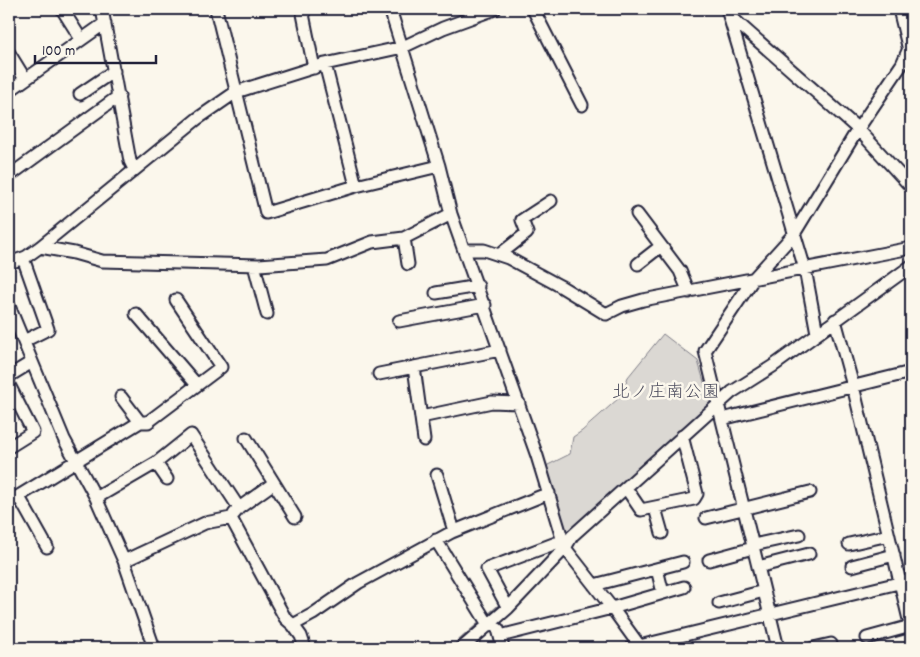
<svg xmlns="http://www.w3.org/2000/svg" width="920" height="657" viewBox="0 0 920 657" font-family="Dekko,'Klee One',sans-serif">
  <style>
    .green { fill: #dbd8d3; stroke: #7e7d87 }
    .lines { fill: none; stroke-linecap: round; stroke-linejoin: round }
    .stream { stroke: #787681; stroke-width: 2.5 }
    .minor-casing { stroke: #22223b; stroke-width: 15 }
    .major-casing { stroke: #22223b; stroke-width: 19 }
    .minor { stroke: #fbf7ec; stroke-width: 11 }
    .major { stroke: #fbf7ec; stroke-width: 15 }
    .labels { text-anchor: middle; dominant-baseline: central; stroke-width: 5; stroke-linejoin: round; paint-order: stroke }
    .park-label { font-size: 18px; fill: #505061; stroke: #fbf7ec }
  </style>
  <rect width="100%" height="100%" fill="#fbf7ec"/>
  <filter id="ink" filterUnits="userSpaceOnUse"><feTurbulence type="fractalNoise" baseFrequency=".02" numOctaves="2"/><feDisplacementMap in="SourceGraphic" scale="10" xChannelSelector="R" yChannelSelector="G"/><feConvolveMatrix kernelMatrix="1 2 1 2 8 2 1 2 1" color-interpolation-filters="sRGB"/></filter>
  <g filter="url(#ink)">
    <path class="green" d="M663 334 698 361 707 392 714 394V403L572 531 565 530 544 467 570 454 573 437 582 431 620 397 628 377Z"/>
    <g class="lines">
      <path class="stream" d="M507 599 522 586
        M486 617 501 604
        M451 648 482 621"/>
      <g class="minor-casing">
        <path id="minor" d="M62 9 81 39
          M102 9 130 161 134 169
          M216 9 266 213 356 186 439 166
          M302 9 314 68
          M390 9 439 166 451 214 537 456 565 548 612 608 641 648
          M533 9 582 105
          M727 9 805 269 817 333
          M731 17 858 129 911 187
          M9 53 25 79
          M325 64 356 186
          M9 91 105 23
          M80 94 114 71
          M9 176 119 96
          M637 214 680 271 689 292
          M404 238 408 264
          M40 247 74 253 102 261 259 265 327 260 372 242 404 238 451 214
          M465 250H484L508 258 560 286 606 314 622 306 643 300 911 248
          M499 255 527 233 522 220 551 201
          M23 258 48 329 24 341
          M9 263 26 257 40 247 197 119 236 92 325 64 403 47 443 28 495 9
          M638 264 661 246
          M254 265 267 314
          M436 293 478 286
          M9 306 64 439 96 498 124 561 154 648
          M136 314 197 385
          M835 320 853 386 911 628
          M399 321 485 305
          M414 367 424 440
          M379 374 500 350
          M9 376 32 362
          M9 385 33 432 9 447
          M121 397 140 422
          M421 417 492 402 519 403
          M722 419 911 372
          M246 438 295 517
          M437 475 454 531
          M167 479 156 463 191 435 239 508
          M626 488 641 510 694 499 697 494 682 436
          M19 497 47 547
          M96 498 156 463
          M9 502 140 422H148L221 367 176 300
          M655 508 662 533
          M234 514 239 508 274 483
          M706 518 810 492
          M436 540 489 626
          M849 544 889 535
          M753 545 799 535
          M709 560 753 548
          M124 561 205 523 231 518 285 618 293 625
          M852 566 894 555
          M758 567 809 554
          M657 569 663 593
          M594 585 683 562
          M719 603 764 591
          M508 608 487 569 564 540
          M498 629 503 648
          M500 636 612 608 684 587
          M867 638 911 626
          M305 648 301 636 293 625 313 614 358 583 452 532 549 493
          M462 648 508 608 565 548 572 536 732 392 773 366 911 266
          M631 648 911 580
          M778 648 705 351 754 278 794 234 858 129 902 64 911 44
          M813 648 831 644"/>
      </g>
      <g class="major-casing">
        <path id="major" d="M901 9 911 50"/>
      </g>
      <use href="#minor" class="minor"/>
      <use href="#major" class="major"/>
    </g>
  </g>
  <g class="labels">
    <g class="park-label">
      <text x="666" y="393">北ノ庄南公園</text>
    </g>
  </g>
  <rect width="920" height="657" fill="none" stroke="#fbf7ec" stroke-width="30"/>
  <rect x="15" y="15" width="890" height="627" fill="none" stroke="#22223b" stroke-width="2" filter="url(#ink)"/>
  <path d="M35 55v8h121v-8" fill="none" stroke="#22223b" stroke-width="2.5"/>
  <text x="42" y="55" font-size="15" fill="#22223b" stroke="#fbf7ec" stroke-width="4" paint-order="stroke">100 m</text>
</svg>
